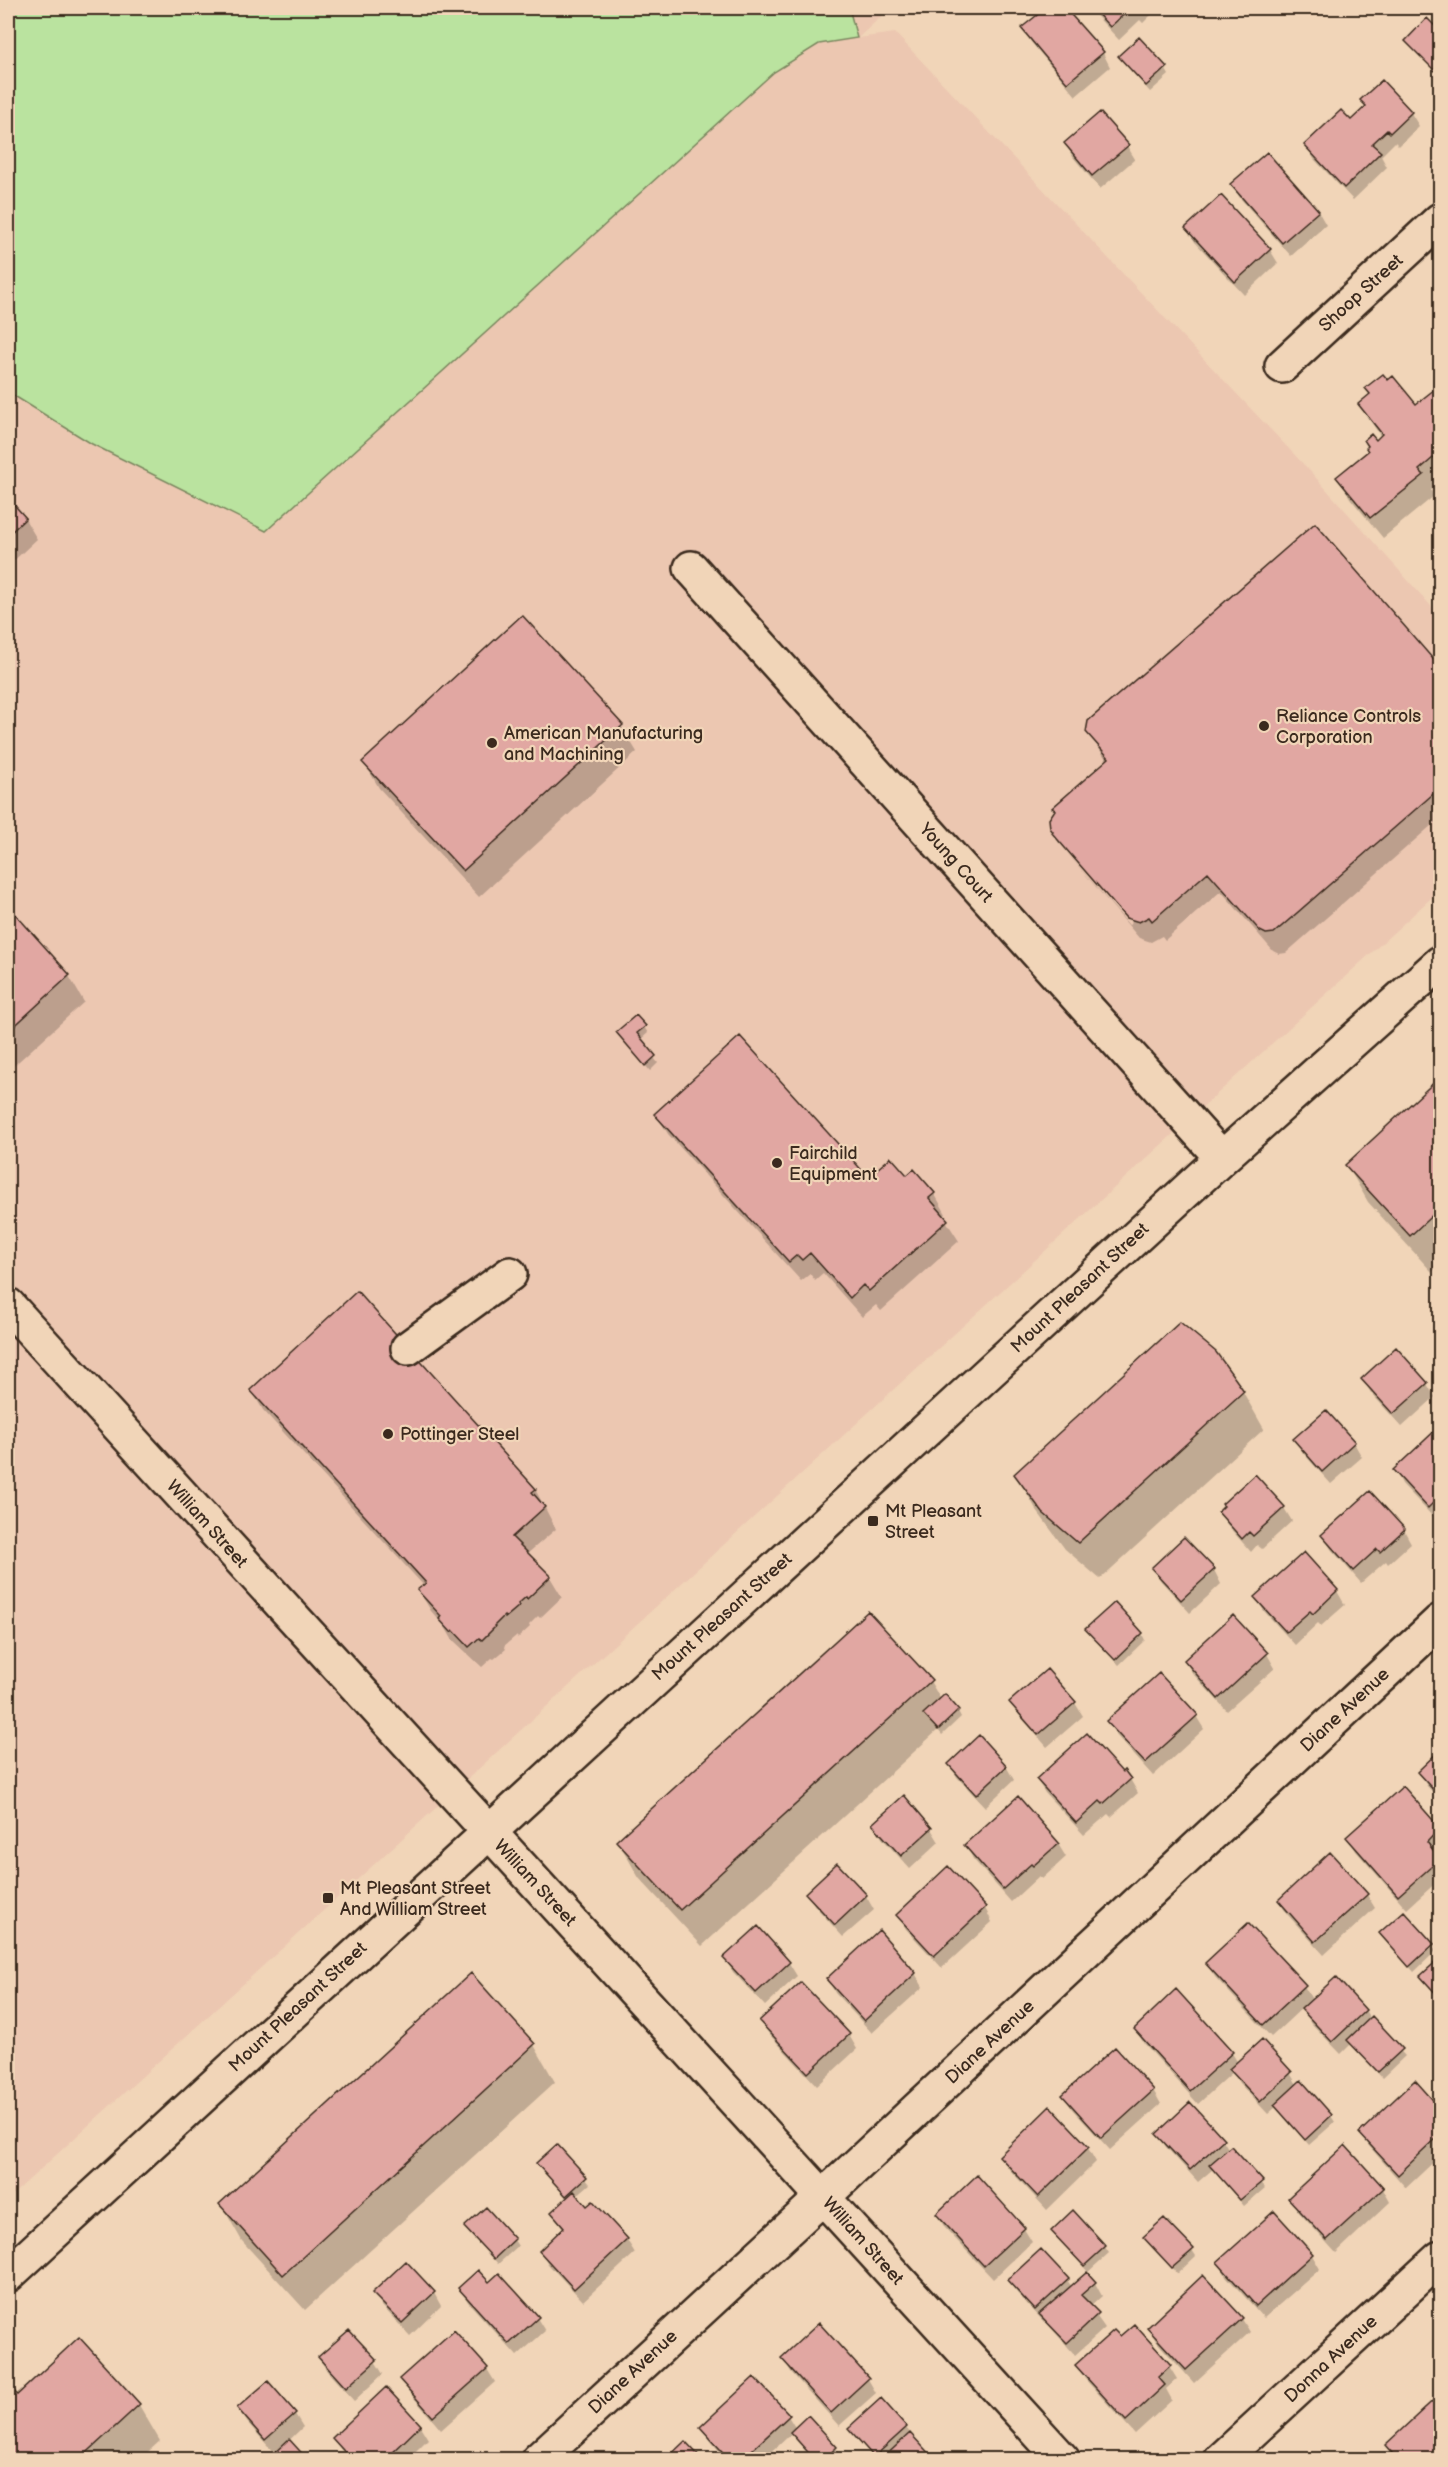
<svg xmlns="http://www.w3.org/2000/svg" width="1448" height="2467" viewBox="0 0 1448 2467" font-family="'Balsamiq Sans',sans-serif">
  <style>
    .built { fill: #ecc7b1 }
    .green { fill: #bae39f; stroke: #7a865e; stroke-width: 1.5 }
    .shadow { fill: #0003 }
    .building { fill: #e1a7a2; stroke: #3b2a1e; stroke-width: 1.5 }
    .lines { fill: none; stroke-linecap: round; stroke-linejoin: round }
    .minor-casing { stroke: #3b2a1e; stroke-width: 38 }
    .minor { stroke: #f1d5b8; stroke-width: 33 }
    .poi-dot { fill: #3b2a1e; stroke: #f1d5b8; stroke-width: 2 }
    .labels { text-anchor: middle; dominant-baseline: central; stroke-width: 4.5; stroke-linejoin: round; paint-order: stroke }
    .street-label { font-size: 18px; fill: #3b2a1e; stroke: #f1d5b8 }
    .poi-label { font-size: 18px; fill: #3b2a1e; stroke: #f1d5b8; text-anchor: start }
  </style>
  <rect width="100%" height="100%" fill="#f1d5b8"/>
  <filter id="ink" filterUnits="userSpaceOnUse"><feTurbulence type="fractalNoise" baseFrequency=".0167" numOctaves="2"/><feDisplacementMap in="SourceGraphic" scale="12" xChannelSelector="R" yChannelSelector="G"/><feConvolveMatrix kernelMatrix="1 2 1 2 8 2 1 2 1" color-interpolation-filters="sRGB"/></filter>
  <g filter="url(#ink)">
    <path class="built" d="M8 8H890L858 38 895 33 1308 469 1440 616V890L8 2199Z"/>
    <path class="green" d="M8 8H849L857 38 819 44 774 72 266 531 92 444 8 392Z"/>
    <path class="shadow" d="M1048 8H1063L1103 53 1110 67 1076 96 1031 42 1023 29Z
      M1089 8H1155L1156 10 1143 23 1140 20 1119 40Z
      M1427 20 1440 33 1439 76 1406 42Z
      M1124 62 1165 68 1169 75 1150 92Z
      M1362 101 1411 113 1419 126 1399 146 1395 142 1381 156 1387 167 1353 200 1314 159 1306 145 1351 123 1366 108Z
      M1065 143 1127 146 1135 159 1100 189 1073 157Z
      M1232 185 1318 211 1326 225 1291 256 1240 198Z
      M1221 197 1270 250 1278 263 1244 295 1195 242 1187 229Z
      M1440 387V482L1431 490 1434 496 1383 538 1350 498 1338 477 1370 452 1375 442 1381 437 1360 405 1415 406Z
      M8 500 25 519 37 539 8 566Z
      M1315 525 1440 669V818L1286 953 1279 954 1273 951 1221 891 1165 940 1162 936 1151 942 1139 938 1061 846 1129 925 1132 923 1060 840V845L1054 834 1108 762 1088 732Z
      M621 726 637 752 479 897 379 788 364 762Z
      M8 908 69 976 84 1002 8 1071Z
      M644 1027 648 1033 640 1040 658 1063 650 1071 618 1033Z
      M1440 1079V1264L1432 1272 1368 1202 1347 1165Z
      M656 1114 868 1179 907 1177 934 1193 946 1214 943 1216 959 1241 881 1311 876 1305 862 1317 823 1273 815 1280 810 1274 801 1281 668 1134Z
      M1215 1353 1243 1392 1264 1429 1100 1579 1065 1549 1037 1511 1016 1474Z
      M1363 1379 1427 1384 1435 1397 1402 1427 1371 1393Z
      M251 1390 535 1489 556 1529 527 1554 550 1577 562 1597 540 1618 538 1616 529 1625 530 1627 518 1638 516 1636 504 1646 506 1649 494 1659 492 1658 482 1667 452 1639 445 1627 431 1611 419 1591 424 1586 263 1410Z
      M1326 1412 1354 1443 1362 1457 1331 1484 1303 1453 1295 1439Z
      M1440 1429V1516L1436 1520 1402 1484 1395 1470Z
      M1284 1508 1292 1521 1262 1549 1257 1545 1251 1552 1228 1526 1220 1513Z
      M1404 1530 1411 1543 1388 1564 1386 1561 1361 1583 1331 1549 1323 1536Z
      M1184 1539 1214 1570 1221 1584 1190 1613 1161 1581 1153 1568Z
      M1304 1554 1337 1591 1345 1605 1321 1626 1318 1623 1295 1645 1264 1611 1256 1598Z
      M1233 1617 1267 1654 1275 1668 1227 1711 1193 1674 1185 1661Z
      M1087 1630 1142 1634 1145 1640 1119 1665Z
      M930 1681 941 1700 958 1711 961 1717 942 1735 938 1730 702 1946 639 1878 618 1841Z
      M1011 1702 1075 1703 1083 1716 1047 1747 1019 1715Z
      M1196 1716 1204 1729 1153 1776 1116 1735 1108 1722Z
      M1440 1752V1800L1427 1786 1419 1772Z
      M950 1764 1006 1766 1014 1780 985 1807 957 1777Z
      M1121 1774 1130 1779 1138 1793 1111 1817 1108 1814 1084 1835 1045 1793 1037 1780Z
      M1402 1788 1440 1830V1853L1439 1851 1436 1854 1440 1860V1879L1407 1909 1356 1851 1348 1837Z
      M874 1824 931 1829 939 1842 910 1869 882 1838Z
      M1058 1844 1066 1857 1042 1879 1039 1876 1011 1902 973 1859 966 1845Z
      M837 1865 866 1896 874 1910 843 1937 815 1906 807 1893Z
      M948 1868 985 1908 992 1922 942 1968 906 1929 898 1915Z
      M1367 1895 1375 1908 1324 1955 1287 1914 1279 1901Z
      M1404 1913 1436 1951 1414 1972 1381 1934Z
      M758 1928 789 1963 797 1976 765 2006 733 1972 725 1958Z
      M1440 1960V1999L1422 1976Z
      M1207 1964 1304 1986 1313 2001 1365 2010 1371 2020 1405 2056 1382 2078 1351 2044 1341 2054 1311 2023 1302 2008 1271 2037 1215 1977Z
      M915 1973 923 1987 872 2033 835 1993 828 1979Z
      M471 1975 534 2045 555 2082 305 2310 242 2241 221 2204Z
      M801 1984 849 2035 857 2049 817 2086 769 2034 761 2021Z
      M1135 2029 1232 2053 1238 2063 1290 2073 1298 2086 1331 2116 1335 2122 1309 2145 1276 2107 1268 2114 1239 2083 1233 2072 1198 2104 1143 2042Z
      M1440 2060V2078L1434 2066Z
      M1415 2082 1440 2110V2156L1406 2188 1369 2146 1361 2133Z
      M1153 2090 1161 2104 1110 2150 1072 2109 1064 2096Z
      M1050 2108 1088 2148 1096 2162 1047 2210 1009 2169 1001 2156Z
      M1158 2134 1223 2140 1229 2150 1265 2188 1244 2206 1213 2169 1198 2182 1166 2147Z
      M557 2146 590 2184 576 2196 587 2208 627 2240 635 2253 583 2301 548 2264 541 2251 564 2230 553 2213 568 2199 538 2164Z
      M977 2177 1024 2229 1032 2242 993 2279 945 2228 937 2214Z
      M1383 2189 1390 2202 1336 2253 1298 2211 1290 2198Z
      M466 2228 514 2240 518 2246 498 2264Z
      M1057 2237 1105 2247 1109 2253 1088 2272Z
      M1145 2237 1192 2250 1196 2256 1177 2274Z
      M1312 2255 1320 2269 1264 2318 1226 2276 1219 2262Z
      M1009 2280H1067L1072 2287 1095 2283 1102 2296 1090 2307 1105 2328 1075 2355 1045 2321 1044 2322 1017 2293Z
      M489 2284 537 2318 545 2331 517 2356 468 2302 460 2288Z
      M374 2293H434L441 2306 410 2336 382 2306Z
      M1242 2319 1250 2332 1194 2383 1156 2341 1149 2328Z
      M819 2325 868 2379 876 2393 839 2426 791 2372 783 2358Z
      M1120 2339 1169 2366 1177 2379 1166 2389 1172 2400 1135 2434 1085 2379 1077 2366Z
      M319 2358 375 2361 383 2374 354 2401 327 2371Z
      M487 2369 495 2382 441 2430 409 2392 401 2379Z
      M1440 2396V2460H1395L1387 2446Z
      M8 2397 10 2399 17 2397 139 2405 160 2441 139 2460H8Z
      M239 2409 295 2414 303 2427 275 2454 247 2422Z
      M788 2416 796 2429 836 2448 839 2454 833 2460H814L792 2433 763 2460H727L710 2440 702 2427Z
      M420 2426 428 2439 407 2460H348L334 2439Z
      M906 2428 933 2460H876L854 2434Z"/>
    <path class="building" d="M1046 8H1065L1104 52 1067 83 1021 28Z
      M1092 8H1138L1134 11 1131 8 1110 27Z
      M1427 18 1440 31V65L1435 71 1405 41Z
      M1139 37 1167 67 1146 86 1118 56Z
      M1382 80 1412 112 1390 133 1387 130 1372 144 1381 152 1344 188 1304 145 1341 110 1351 120 1366 106 1360 100Z
      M1100 112 1129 145 1092 176 1064 143Z
      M1267 152 1319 211 1282 243 1230 184Z
      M1221 195 1271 249 1235 282 1185 228Z
      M1383 374 1388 380 1393 376 1416 404 1440 385V452L1419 470 1424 475 1370 518 1336 477 1368 451 1366 448 1368 446 1364 440 1371 434 1376 440 1382 434 1358 404 1370 394 1365 388Z
      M8 498 26 518 8 535Z
      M1315 523 1440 667V788L1274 933 1266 934 1260 931 1208 872 1152 921 1149 917 1139 922 1126 918 1052 833 1053 832 1050 828 1049 819 1055 810 1052 808 1109 758 1086 732 1088 721Z
      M522 615 623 725 463 871 362 762Z
      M8 906 70 975 8 1032Z
      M636 1015 646 1026 637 1033 656 1056 645 1066 616 1032Z
      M740 1036 868 1177 891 1157 907 1175 914 1169 935 1193 929 1198 948 1220 869 1291 863 1285 850 1298 810 1253 802 1260 797 1255 789 1262 654 1114Z
      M1440 1077V1208L1410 1236 1345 1165Z
      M357 1291 536 1489 532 1492 545 1507 512 1537 551 1576 527 1599 526 1597 518 1604 519 1606 505 1618 504 1616 494 1626 495 1627 482 1640 479 1638 469 1647 453 1630 451 1632 439 1619 441 1616 417 1590 426 1583 250 1390Z
      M1180 1322 1216 1352 1244 1391 1078 1543 1043 1513 1014 1474Z
      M1396 1347 1428 1383 1393 1414 1361 1379Z
      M1326 1410 1355 1442 1322 1472 1293 1439Z
      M1440 1426V1496L1428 1508 1393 1470Z
      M1255 1474 1285 1507 1253 1536 1249 1532 1242 1539 1218 1512 1224 1506 1222 1504Z
      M1370 1491 1405 1529 1380 1552 1377 1549 1353 1571 1321 1535Z
      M1184 1537 1215 1569 1181 1600 1151 1568Z
      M1304 1552 1338 1590 1313 1614 1310 1611 1286 1632 1254 1597Z
      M1115 1602 1143 1633 1115 1660 1085 1629Z
      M868 1611 932 1680 680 1910 616 1841Z
      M1233 1615 1268 1653 1218 1699 1184 1660Z
      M1047 1669 1076 1702 1038 1735 1009 1702Z
      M1159 1673 1198 1715 1145 1763 1106 1721Z
      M945 1694 959 1710 938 1730 923 1714Z
      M1087 1733 1122 1772 1124 1770 1131 1779 1103 1804 1100 1801 1076 1823 1036 1779Z
      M979 1735 1007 1766 976 1795 948 1764Z
      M1440 1750V1797L1417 1772Z
      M1403 1786 1440 1828 1427 1842 1440 1859 1398 1896 1346 1837Z
      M904 1795 932 1828 901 1856 872 1824Z
      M1018 1796 1059 1843 1033 1866 1031 1864 1003 1889 964 1845Z
      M1330 1852 1368 1894 1315 1942 1278 1900Z
      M837 1863 867 1895 835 1925 805 1893Z
      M948 1866 986 1907 934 1956 896 1915Z
      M1404 1911 1434 1944 1409 1967 1379 1933Z
      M1248 1923 1306 1985 1263 2025 1205 1963Z
      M758 1926 790 1962 756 1993 723 1958Z
      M879 1930 916 1973 864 2021 826 1979Z
      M1440 1958V1998L1420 1976Z
      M471 1973 535 2044 283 2275 219 2204Z
      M1336 1977 1366 2010 1332 2042 1301 2009Z
      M801 1982 850 2034 808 2073 759 2021Z
      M1176 1989 1233 2052 1190 2091 1134 2029Z
      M1372 2016 1403 2049 1378 2072 1347 2040Z
      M1262 2039 1292 2072 1260 2102 1229 2069Z
      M1115 2047 1154 2090 1101 2138 1062 2095Z
      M1301 2080 1332 2115 1305 2140 1274 2105Z
      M1415 2080 1440 2108V2135L1398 2175 1359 2133Z
      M1190 2102 1224 2139 1190 2170 1156 2134Z
      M1050 2106 1089 2147 1038 2197 999 2156Z
      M557 2144 587 2177 566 2196 536 2163Z
      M1345 2145 1384 2188 1327 2240 1288 2198Z
      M1231 2146 1263 2181 1240 2200 1209 2165Z
      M977 2175 1025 2228 984 2266 936 2214Z
      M574 2191 587 2206 593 2201 628 2239 574 2289 539 2251 564 2227 551 2212Z
      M486 2207 515 2239 494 2259 464 2227Z
      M1073 2210 1106 2246 1084 2266 1051 2231Z
      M1274 2211 1313 2254 1256 2306 1217 2262Z
      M1164 2218 1194 2249 1172 2268 1143 2237Z
      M1041 2249 1069 2279 1035 2310 1007 2280Z
      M406 2261 435 2292 402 2323 372 2293Z
      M478 2270 489 2282 499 2273 539 2317 509 2344 458 2288Z
      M1087 2272 1096 2282 1081 2295 1099 2313 1067 2343 1039 2314Z
      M1203 2275 1243 2318 1186 2370 1147 2328Z
      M819 2323 869 2378 831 2413 781 2358Z
      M1134 2324 1171 2365 1158 2377 1165 2385 1126 2421 1075 2365 1114 2330 1120 2336Z
      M349 2330 377 2360 346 2388 318 2357Z
      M454 2330 488 2368 433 2417 399 2379Z
      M79 2337 140 2404 79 2460H8V2395L10 2397 15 2392 17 2395Z
      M754 2377 790 2415 741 2460H730L700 2427Z
      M268 2381 296 2413 265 2440 237 2408Z
      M386 2387 421 2425 385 2460H352L332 2438Z
      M1440 2394V2460H1398L1385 2445Z
      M881 2398 907 2427 874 2457 848 2428Z
      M808 2415 837 2447 823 2460H815L790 2432Z
      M910 2433 935 2460H881Z
      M289 2439 308 2460H267Z
      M685 2441 703 2460H665Z"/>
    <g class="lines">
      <g class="minor-casing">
        <path id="minor" d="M1282 366 1440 220
          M691 568 1222 1158
          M8 1305 1063 2460
          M408 1348 510 1274
          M8 2275 1222 1158 1440 963
          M538 2460 823 2197 1440 1621
          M1221 2460 1440 2258"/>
      </g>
      <use href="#minor" class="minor"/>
    </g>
  </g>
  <g class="poi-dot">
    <circle cx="1264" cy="726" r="6"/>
    <circle cx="492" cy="743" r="6"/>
    <circle cx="777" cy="1163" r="6"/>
    <circle cx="388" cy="1434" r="6"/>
    <rect x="867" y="1515" width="12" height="12" rx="3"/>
    <rect x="322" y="1892" width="12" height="12" rx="3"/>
  </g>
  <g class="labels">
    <g class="street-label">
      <text transform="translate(1361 293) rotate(-42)">Shoop Street</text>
      <text transform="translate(956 863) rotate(48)">Young Court</text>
      <text transform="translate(1080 1288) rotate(-43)">Mount Pleasant Street</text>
      <text transform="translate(207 1524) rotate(48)">William Street</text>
      <text transform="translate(722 1617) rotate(-42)">Mount Pleasant Street</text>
      <text transform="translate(1345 1710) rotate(-43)">Diane Avenue</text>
      <text transform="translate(535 1883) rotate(47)">William Street</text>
      <text transform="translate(298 2007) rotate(-43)">Mount Pleasant Street</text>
      <text transform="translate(990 2042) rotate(-43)">Diane Avenue</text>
      <text transform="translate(863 2241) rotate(48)">William Street</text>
      <text transform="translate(1331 2359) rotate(-43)">Donna Avenue</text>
      <text transform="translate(633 2372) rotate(-43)">Diane Avenue</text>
    </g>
    <g class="poi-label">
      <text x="1276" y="716">Reliance Controls<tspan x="1276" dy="21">Corporation</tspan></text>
      <text x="504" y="733">American Manufacturing<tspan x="504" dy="21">and Machining</tspan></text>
      <text x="789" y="1153">Fairchild<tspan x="789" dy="21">Equipment</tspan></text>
      <text x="400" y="1434">Pottinger Steel</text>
      <text x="885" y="1511">Mt Pleasant<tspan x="885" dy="21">Street</tspan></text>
      <text x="340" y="1888">Mt Pleasant Street<tspan x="340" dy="21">And William Street</tspan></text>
    </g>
  </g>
  <rect width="1448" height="2467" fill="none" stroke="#f1d5b8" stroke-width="30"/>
  <rect x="15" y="15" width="1418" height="2437" fill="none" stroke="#3b2a1e" stroke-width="2" filter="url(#ink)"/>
</svg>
